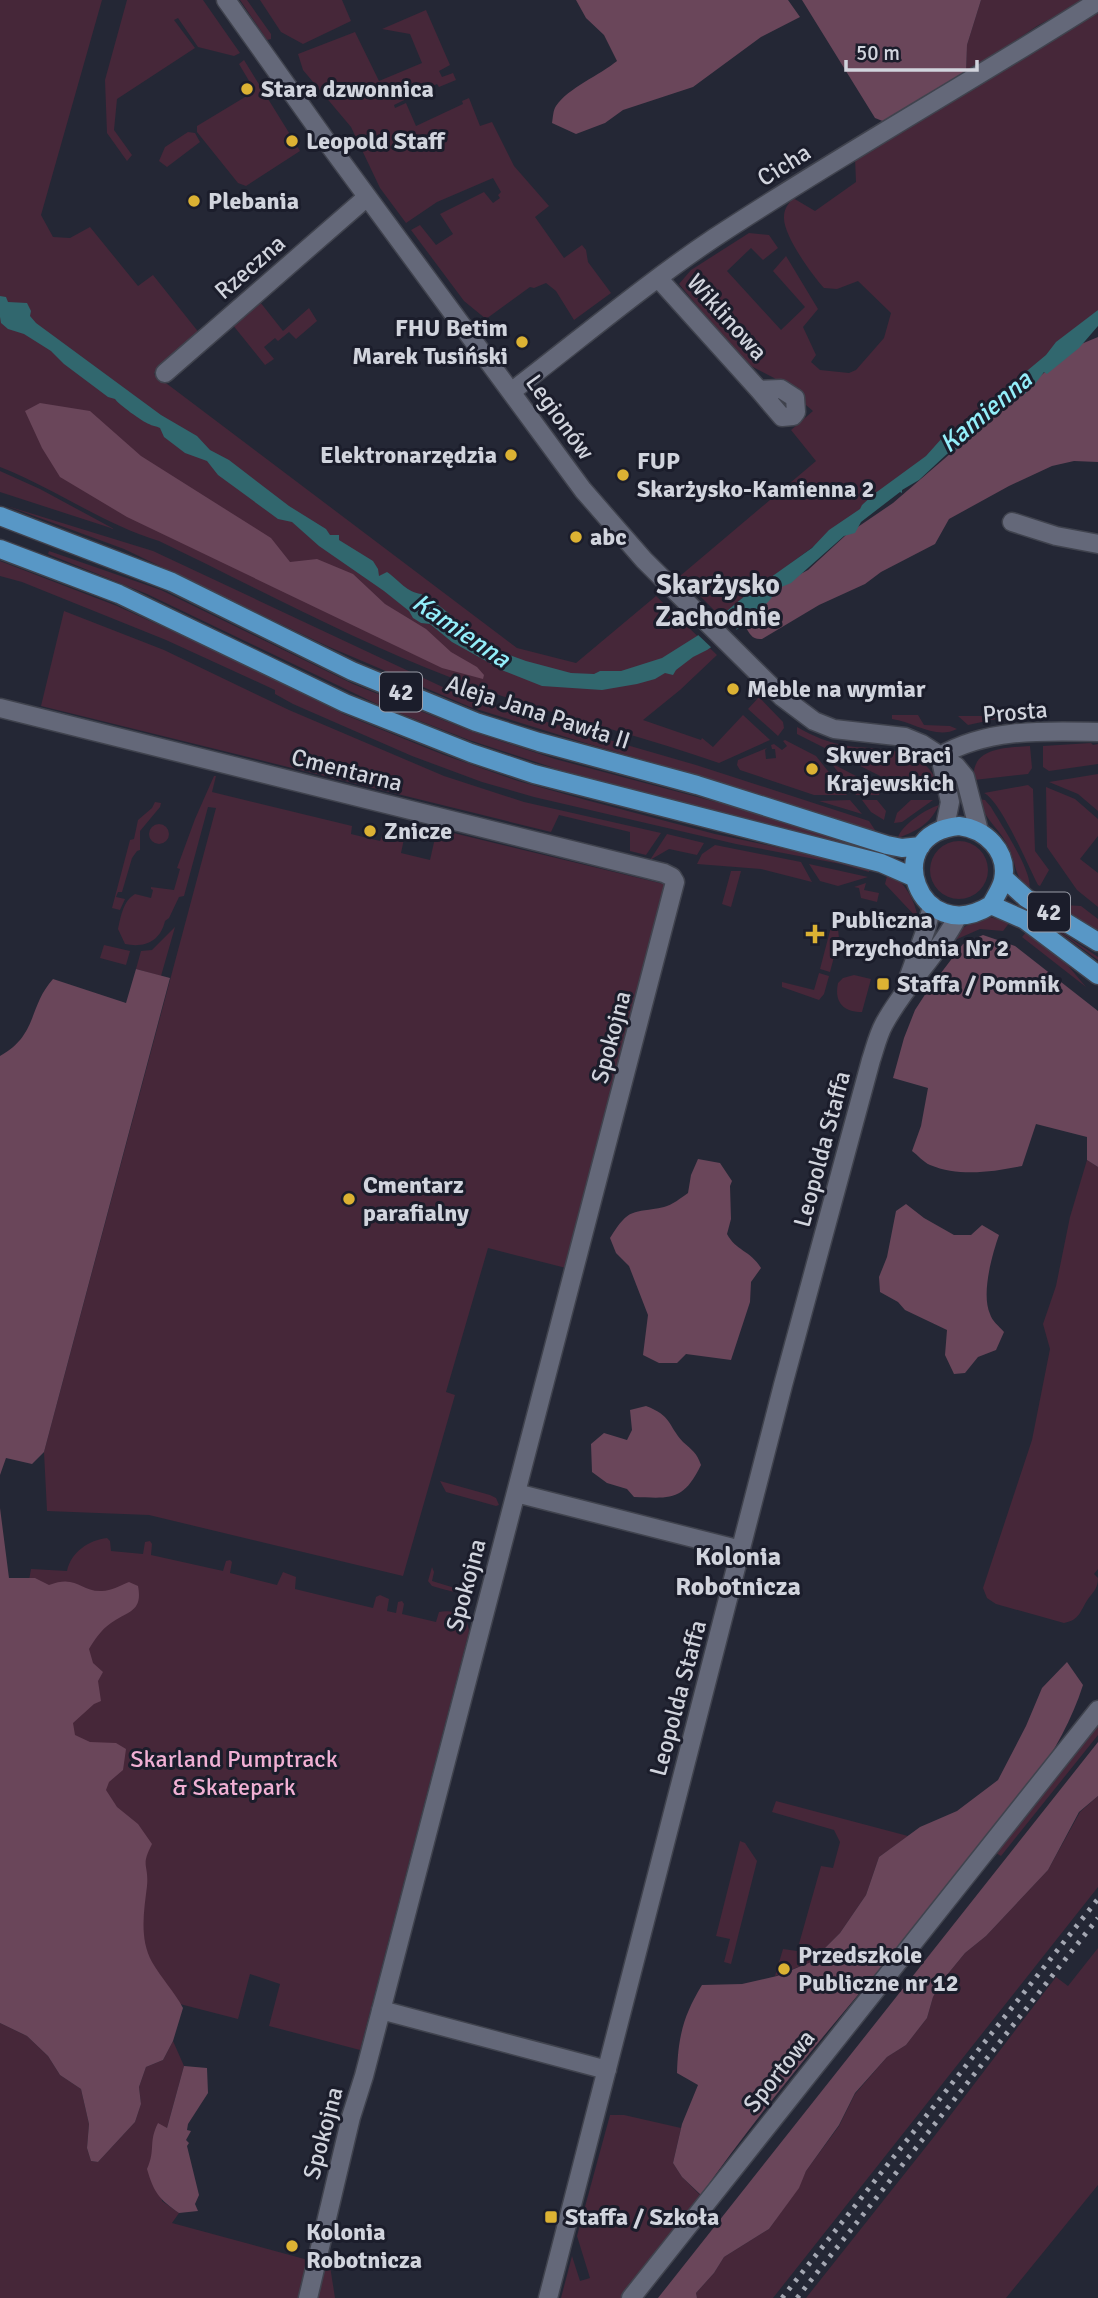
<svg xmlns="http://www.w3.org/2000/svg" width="1098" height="2298" viewBox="0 0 1098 2298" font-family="Signika,sans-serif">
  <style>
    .green { fill: #462739 }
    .forest { fill: #6a465a }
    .water { fill: #31676e }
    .pier { fill: #242735 }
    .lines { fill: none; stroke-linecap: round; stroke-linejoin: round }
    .minor-casing { stroke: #40434e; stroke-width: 21 }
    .major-casing { stroke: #40434e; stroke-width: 21 }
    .minor { stroke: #646879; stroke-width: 18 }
    .major { stroke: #5897c6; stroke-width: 18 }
    .rail { stroke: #a4a7b2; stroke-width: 5; stroke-dasharray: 3.5 7; stroke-linecap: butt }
    .poi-dot { fill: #dcb233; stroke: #1b1d2b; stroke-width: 2.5 }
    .labels { text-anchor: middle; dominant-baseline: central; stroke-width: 6; stroke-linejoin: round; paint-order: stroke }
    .shield { fill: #1b1d2b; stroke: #9a9da8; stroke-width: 2 }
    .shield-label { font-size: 23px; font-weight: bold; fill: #d1d4dd }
    .poi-label { font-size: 24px; font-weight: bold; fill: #d1d4dd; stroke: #1b1d2b; text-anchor: start }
    .street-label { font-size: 24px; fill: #d1d4dd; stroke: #1b1d2b }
    .park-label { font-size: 24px; fill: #f1b0d4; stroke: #1b1d2b }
    .water-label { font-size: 26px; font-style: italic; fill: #93eefa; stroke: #1b1d2b }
    .neighbourhood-label { font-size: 26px; font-weight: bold; fill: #d1d4dd; stroke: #1b1d2b }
    .quarter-label { font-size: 28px; font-weight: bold; fill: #d1d4dd; stroke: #1b1d2b }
  </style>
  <rect width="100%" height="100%" fill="#242735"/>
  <path class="green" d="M0 0H102L41 215 53 237 70 238 90 227 138 286 153 275 200 334C190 343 159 366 154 374L517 648 576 663 656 596 717 655 680 690 643 720 701 740 702 738 713 747 743 715 770 740 719 763C631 732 539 712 452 678 351 639 255 587 159 541 103 524 54 488 0 467Z
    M127 0H203L240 53 234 56 198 47 178 18 174 20 195 48 117 99 114 130 132 155 127 161 107 133 105 80Z
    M240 0H247L271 34V39L267 40Z
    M260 0H342L351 21 303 44 281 32Z
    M981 0H1085L1037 26 966 74 967 45Z
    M426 10 450 65 439 71 442 77 453 73 456 80 439 87 437 84 394 105 395 108 406 103 416 126 463 104 462 101 469 98 480 126 492 122 514 166 549 206 535 217 564 258 582 245 586 250 588 262 611 293 574 320 556 291 546 283 534 288 530 287 486 319 464 301 411 230 420 225 436 245 453 234 440 214 484 192 493 203 500 198 498 195 501 192 493 178 437 202 406 223 380 188 351 127 303 70 298 54 355 32 379 81 422 63 410 34 382 29Z
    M1098 10V315L857 514 720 616 680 576 816 461 791 430 813 411 774 378 745 363 679 284 691 270 749 233 769 235 778 248 763 260 751 248 727 271 781 330 805 307 773 271 786 256 818 309 803 327 816 355 811 362 820 370 849 373 856 370 884 338 891 313 858 281 837 289 824 288C812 275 783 235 784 217 784 209 788 204 793 198L815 211 856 182 855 158Z
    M244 60 291 136 288 138 292 145 296 144 300 151 246 186 238 183 197 132V126L255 91 239 64Z
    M188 132 195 133 200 142 167 167 159 161 165 147Z
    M260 302 283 331 309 308 317 321 296 339 289 332 278 341 275 338 264 347 274 359 265 365 232 324Z
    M0 471 40 489 114 529 0 492Z
    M7 506 153 551 449 690 509 711 696 765 869 821 877 833 689 773 585 743 470 707 327 646 124 549Z
    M49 551 161 590 353 684 470 731 555 759 791 822 875 849 874 853 560 770 469 740 381 706 147 594 48 554Z
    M0 561 117 606 216 651 343 714 444 755 518 781 586 800 715 834 870 867 869 872 841 864 736 844 534 797 482 782 412 756 293 704 275 694V690L166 640 22 582 0 576Z
    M64 611 164 650 289 710 444 776 524 802 661 833 646 855 630 851V832L559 815 551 832 41 706Z
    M759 697 783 722 784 728 778 736 748 709Z
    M892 715H918L924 725 950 726 957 729C936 740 914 722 892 719Z
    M958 716H996V719L968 725Z
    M797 727C814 737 830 743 848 746 886 751 925 745 940 789H911L886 779 797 734Z
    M785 740 816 756 847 795H814L740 770 737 765 738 760 767 748 765 750 766 759 776 758 775 749H772L771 745 774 744 782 750 787 746 783 741Z
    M1091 743 1093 745 1098 744V764L1049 771 1043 767V746Z
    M1030 746 1032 768 1028 774 974 780C970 747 1006 748 1030 746Z
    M831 763 881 789 879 795H856Z
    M1098 774V811L1078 794 1049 782Z
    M214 776H216L212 792 352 826 351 834 380 841 383 833 404 839 401 853 430 860 437 829 668 885 566 1268 488 1248 446 1392 455 1395 403 1576 149 1515 47 1511 44 1452 216 808 208 807 184 896 179 897 169 918 165 921C160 942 144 948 125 944L118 929C121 916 123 901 135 894L151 898 153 890 151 889V887L174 890 180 869 177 868 195 819Z
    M1028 785 1033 789 1035 851 1049 870 1040 886 1038 885C1028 866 1001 801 984 793Z
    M1046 787 1075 799 1098 819V836L1080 859 1098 873V907L1077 890 1047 847Z
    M978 799 985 800 991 807C1000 823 1035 874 1029 890 1014 878 1016 861 1008 846 999 828 985 820 978 799Z
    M850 800 862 814 819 801Z
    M862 800H877L886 811 884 820 871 812Z
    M911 800H933L902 822 894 823 897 813Z
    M155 802 161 803 160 807 140 831V850L137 851 132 858 122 892H118L116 897 125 899 120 910 112 908 130 840 134 839 138 820 152 808Z
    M939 805C930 824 917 831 898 838 901 825 926 809 939 805Z
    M149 834a10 10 0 1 1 20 0a10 10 0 1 1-20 0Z
    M667 834 704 843 697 855 669 849 650 860Z
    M930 870a29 29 0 1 1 58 0a29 29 0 1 1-58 0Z
    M715 845 801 862 812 882 761 869 697 864 702 854Z
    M809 864 868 877 838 886 820 881Z
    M731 871H741L731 907 722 904Z
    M888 872C905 882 915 900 918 919L885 884Z
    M866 883 864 890 879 893 877 902 861 898 859 888 854 887Z
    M1047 897 1064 905 1081 906 1098 919V932L1044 901Z
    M989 917 1010 922 1003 931 980 929 955 940 953 938C963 925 974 921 989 917Z
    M1040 918 1098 957V960Z
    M832 923 838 929 839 938 830 972 820 969Z
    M175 927 161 976 136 969 141 951 152 950Z
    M1028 930 1054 949 1086 987 1022 937Z
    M104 945 130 951 126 965 100 958Z
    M819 973 829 976 824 994 819 1000 782 987V982L814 990Z
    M854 975 871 979 862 1012C843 1012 834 1002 838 983L843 978Z
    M1087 1160 1098 1167V1569L1094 1574 1098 1578C1098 1588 1094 1591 1088 1599 1080 1611 1080 1620 1064 1623L996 1604 987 1598 983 1588 1032 1440 1050 1349 1043 1324 1056 1286 1070 1217Z
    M440 1481 490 1495 496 1498 499 1505 496 1506 446 1492Z
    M107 1538 110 1541 111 1551 143 1554 145 1542 150 1541 152 1544 151 1555 223 1571 226 1561 230 1560 232 1562 230 1573 277 1585 283 1572 296 1577 295 1589 373 1608 376 1597 380 1595 389 1599 387 1611 396 1613 398 1602 402 1601 404 1604 402 1614 436 1622 439 1612C454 1609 469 1616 469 1632L360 2050 269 2026 280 1984 250 1974 238 2019 172 2002 67 1984 29 1580 31 1569 67 1571C71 1552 89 1540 107 1538Z
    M432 1567 434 1572 432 1581 471 1593 475 1580H476C476 1581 474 1592 473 1592 468 1597 439 1588 432 1586L428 1581Z
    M1098 1725V1735L1001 1856 996 1853Z
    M1098 1796V1887L773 2298H697L696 2293 714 2273 724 2257 769 2229 798 2188 806 2171 839 2126 855 2094 887 2057 906 2045 927 2018 933 1997 942 1981 965 1953 986 1936 1048 1870 1080 1812Z
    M776 1801 908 1836 879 1857 866 1895 840 1933 811 1962 775 1976 783 1949 797 1951 821 1866 833 1868 840 1842 834 1830 772 1812Z
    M740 1841 745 1843 757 1861 731 1964 724 1962 730 1939 716 1936Z
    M1098 1948V2185L1006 2298H806L933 2138 1056 1977 1068 1986Z
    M0 2023 27 2036 48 2056 60 2075 81 2089 89 2124 87 2148 91 2161 98 2162 135 2122 141 2104 139 2087 146 2067 163 2060 173 2041 184 2066 167 2128 154 2154 162 2201 179 2213 172 2223 330 2266 335 2298H0Z
    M610 2115H624L681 2128 673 2163 682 2177 702 2197 621 2298H561L572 2256 580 2281 590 2278 577 2236Z"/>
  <path class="forest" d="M576 0H788L800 17 761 37 693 87 623 110 605 123 576 134 552 123C553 118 553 110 556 106 568 88 600 75 617 61L604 35 586 18Z
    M802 0H981L967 45 966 74 885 122 875 118Z
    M1098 337V462L1074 461 1052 466 1009 486 949 519 935 544 881 572 865 584 819 605 762 639C752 640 750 634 745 626L754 611 766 598 791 579 808 570 846 535 893 503 1074 347Z
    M40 403 90 411 141 456 271 538 290 562 317 559 353 574 385 604 426 629 451 652 477 667 484 675 483 679 442 668 127 517 60 477 42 448 25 411Z
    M983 935 1015 946 1098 1011V1167L1087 1160V1137L1036 1124 1022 1166C993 1172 959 1177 930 1165 923 1162 918 1155 912 1151L921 1126 928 1088 893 1078 904 1038 915 1010 928 990 963 944Z
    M136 969 170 978 44 1452 32 1464 6 1458 0 1475V1056C38 1035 28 1007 53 979L126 1003Z
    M698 1159 720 1163 732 1181 730 1186 731 1219 727 1234C736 1251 750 1250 761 1268L751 1282 750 1302 731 1360 686 1354 677 1363H659L643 1355 648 1315 629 1266 616 1253 610 1238C630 1206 632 1214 664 1207 672 1205 681 1198 688 1193L691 1175Z
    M906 1204 924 1218 954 1235H971L982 1225 999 1235C992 1255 981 1294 990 1314 992 1321 999 1326 1004 1332L996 1350 978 1357 965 1373 954 1374 945 1355 947 1330 905 1310 898 1302 880 1292 879 1277 887 1257 896 1211Z
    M646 1406C672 1416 667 1424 683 1442 692 1450 697 1453 701 1465 683 1502 670 1498 634 1497L627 1489 607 1483 592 1472 591 1444 604 1433 627 1440 632 1430 630 1410Z
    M0 1508 9 1578H35L49 1585C77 1574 80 1592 102 1591 111 1591 121 1585 129 1582L138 1586C143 1612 128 1611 111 1623 101 1630 95 1639 89 1649L93 1663 103 1672 98 1681 101 1701 94 1704 73 1723 75 1735 90 1742 116 1743 126 1749 123 1770 109 1782 106 1790 117 1807 138 1824 152 1844C140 1867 149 1864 147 1886 144 1911 139 1938 152 1962 161 1978 174 1991 183 2008L173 2041 163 2060 146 2067 139 2087 141 2104 135 2122 98 2162 91 2161 87 2148 89 2124 81 2089 60 2075 48 2056 27 2036 0 2023Z
    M1067 1662 1083 1685C1057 1767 993 1832 939 1898 858 1996 774 2091 701 2195L682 2177 673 2163 682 2124 698 2085 677 2073C678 2038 683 2016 702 1985L742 1984 777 1976 811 1962 840 1933 866 1895 879 1857 920 1827 957 1811 998 1780 1026 1726 1042 1688Z
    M1098 1742V1796L1079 1812 1048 1870 986 1936 965 1953 942 1981 933 1997 927 2018 906 2045 887 2057 855 2093 839 2125 806 2171 799 2188 769 2229 724 2257 714 2273 696 2293 697 2298H658Z
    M184 2066 207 2068 208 2093 188 2124 187 2130 191 2131 186 2140 189 2143 187 2146 199 2195 195 2204 198 2211 179 2213C159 2199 154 2193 147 2169 156 2149 148 2143 158 2123L167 2128Z"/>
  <path class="water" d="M0 296 6 297 8 302 27 303 31 311 30 316 36 323 161 415 197 436 210 450 229 460 289 506 326 529 330 535H339V540L373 561 378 569 379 576 387 572C399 580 407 593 422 594L420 604 422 606 432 600 493 649 526 661 571 673 594 674 600 671H621L662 658 697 636 746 595 812 548 829 530 860 509 862 505 874 494 926 456 943 437 961 426 1046 355 1056 342 1098 310V326L1079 348 1047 374 1044 372 1035 384 1031 385 1025 394 1019 392 1015 398 969 434 957 449 947 454 919 480 902 490V493L900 492 861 522 855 533 844 536 791 583 779 588 769 601 745 624 707 650 693 657 676 670 673 675 665 673 655 679 637 684 602 690 542 686 504 671 452 642 430 624 421 623 413 618 409 611 384 591 319 546 292 522 278 519 218 475 207 461 185 453 164 437 160 428C156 426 152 426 149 424 143 422 118 404 115 399L108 397 64 364 51 351 24 334 8 329 1 323 0 317Z"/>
  <path class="pier" d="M720 613 739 632 714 650 696 633Z"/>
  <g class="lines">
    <g class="minor-casing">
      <path id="minor" d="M226 0 327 142 583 490 644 560 782 697 814 721 834 729 905 737 922 744 956 766 965 777 979 831
        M658 278 759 390 781 389 795 398 796 412 793 416 782 417 759 390
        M165 373 367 197
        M511 392C579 340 644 285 714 238 840 155 971 82 1098 1
        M1012 522 1056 536 1098 544
        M0 708 664 873 672 877 675 882 364 2076 351 2117 308 2298
        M940 756C988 728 1044 731 1098 732
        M940 756 950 802 945 827
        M908 979 926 929 932 906
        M516 1493 741 1550
        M381 2010 607 2070
        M548 2298 783 1385 871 1060C875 1048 878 1035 884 1024 905 985 938 955 958 916
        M631 2298 1098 1710"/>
    </g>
    <g class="major-casing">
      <path id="major" d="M0 516 172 582 352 671 476 722 539 742 697 785 887 845 902 848 921 846
        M0 549 119 594 345 703 471 753 534 774 881 863 913 877
        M959 826C985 829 1009 851 1003 880 1001 889 995 897 991 905 919 950 877 834 959 826Z
        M1004 878 1026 898 1098 942
        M991 905 1025 920 1098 975"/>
    </g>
    <use href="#minor" class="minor"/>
    <use href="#major" class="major"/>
    <path class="rail" d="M782 2298 1098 1899
      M797 2298 1098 1918"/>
  </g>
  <g class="poi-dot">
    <circle cx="247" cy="89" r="7"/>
    <circle cx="292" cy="141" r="7"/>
    <circle cx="194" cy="201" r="7"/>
    <circle cx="522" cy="342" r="7"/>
    <circle cx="511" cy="455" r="7"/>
    <circle cx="623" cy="475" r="7"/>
    <circle cx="576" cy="537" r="7"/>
    <circle cx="733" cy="689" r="7"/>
    <circle cx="812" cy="769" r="7"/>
    <circle cx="370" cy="831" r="7"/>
    <path d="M811.5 923.5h7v7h7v7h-7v7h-7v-7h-7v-7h7z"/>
    <rect x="876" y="977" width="14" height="14" rx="3.5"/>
    <circle cx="349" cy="1199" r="7"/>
    <circle cx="784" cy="1969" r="7"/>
    <rect x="544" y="2210" width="14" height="14" rx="3.5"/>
    <circle cx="292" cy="2246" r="7"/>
  </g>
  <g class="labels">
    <g class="shield">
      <rect x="380" y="672.5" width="42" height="39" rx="5"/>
      <rect x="1028" y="892.5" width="42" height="39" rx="5"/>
    </g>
    <g class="shield-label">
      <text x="401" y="692">42</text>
      <text x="1049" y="912">42</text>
    </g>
    <g class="poi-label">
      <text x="261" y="89">Stara dzwonnica</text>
      <text x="306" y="141">Leopold Staff</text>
      <text x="208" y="201">Plebania</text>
      <text x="508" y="328" text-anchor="end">FHU Betim<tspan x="508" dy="28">Marek Tusiński</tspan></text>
      <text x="497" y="455" text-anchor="end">Elektronarzędzia</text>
      <text x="637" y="461">FUP<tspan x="637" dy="28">Skarżysko-Kamienna 2</tspan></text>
      <text x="590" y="537">abc</text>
      <text x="747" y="689">Meble na wymiar</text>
      <text x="826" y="755">Skwer Braci<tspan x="826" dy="28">Krajewskich</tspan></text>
      <text x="384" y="831">Znicze</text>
      <text x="831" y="920">Publiczna<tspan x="831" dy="28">Przychodnia Nr 2</tspan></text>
      <text x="897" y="984">Staffa / Pomnik</text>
      <text x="363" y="1185">Cmentarz<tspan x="363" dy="28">parafialny</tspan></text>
      <text x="798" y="1955">Przedszkole<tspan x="798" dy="28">Publiczne nr 12</tspan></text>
      <text x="565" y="2217">Staffa / Szkoła</text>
      <text x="306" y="2232">Kolonia<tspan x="306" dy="28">Robotnicza</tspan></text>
    </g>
    <g class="street-label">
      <text transform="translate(784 165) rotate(-32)">Cicha</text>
      <text transform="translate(250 267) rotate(-41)">Rzeczna</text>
      <text transform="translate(727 317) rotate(48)">Wiklinowa</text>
      <text transform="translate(560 417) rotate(54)">Legionów</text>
      <text transform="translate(538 712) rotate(18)">Aleja Jana Pawła II</text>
      <text transform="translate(1015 712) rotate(-5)">Prosta</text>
      <text transform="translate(347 770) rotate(14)">Cmentarna</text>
      <text transform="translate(611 1037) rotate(-75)">Spokojna</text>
      <text transform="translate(822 1149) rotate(-75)">Leopolda Staffa</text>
      <text transform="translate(466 1585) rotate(-75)">Spokojna</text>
      <text transform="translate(678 1698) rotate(-75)">Leopolda Staffa</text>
      <text transform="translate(779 2071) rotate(-51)">Sportowa</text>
      <text transform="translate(323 2133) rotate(-75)">Spokojna</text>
    </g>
    <g class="park-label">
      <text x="234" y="1759">Skarland Pumptrack<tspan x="234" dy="28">&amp; Skatepark</tspan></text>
    </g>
    <g class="water-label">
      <text transform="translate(986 412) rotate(-40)">Kamienna</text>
      <text transform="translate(461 631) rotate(34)">Kamienna</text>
    </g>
    <g class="neighbourhood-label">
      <text x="738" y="1557">Kolonia<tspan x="738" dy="30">Robotnicza</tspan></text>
    </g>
    <g class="quarter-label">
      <text x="718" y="585">Skarżysko<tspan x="718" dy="32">Zachodnie</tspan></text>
    </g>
  </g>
  <path d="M846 60v10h131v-10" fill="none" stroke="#d1d4dd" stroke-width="3.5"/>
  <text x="856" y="60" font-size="21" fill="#d1d4dd" stroke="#1b1d2b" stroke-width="5" paint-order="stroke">50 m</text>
</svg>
